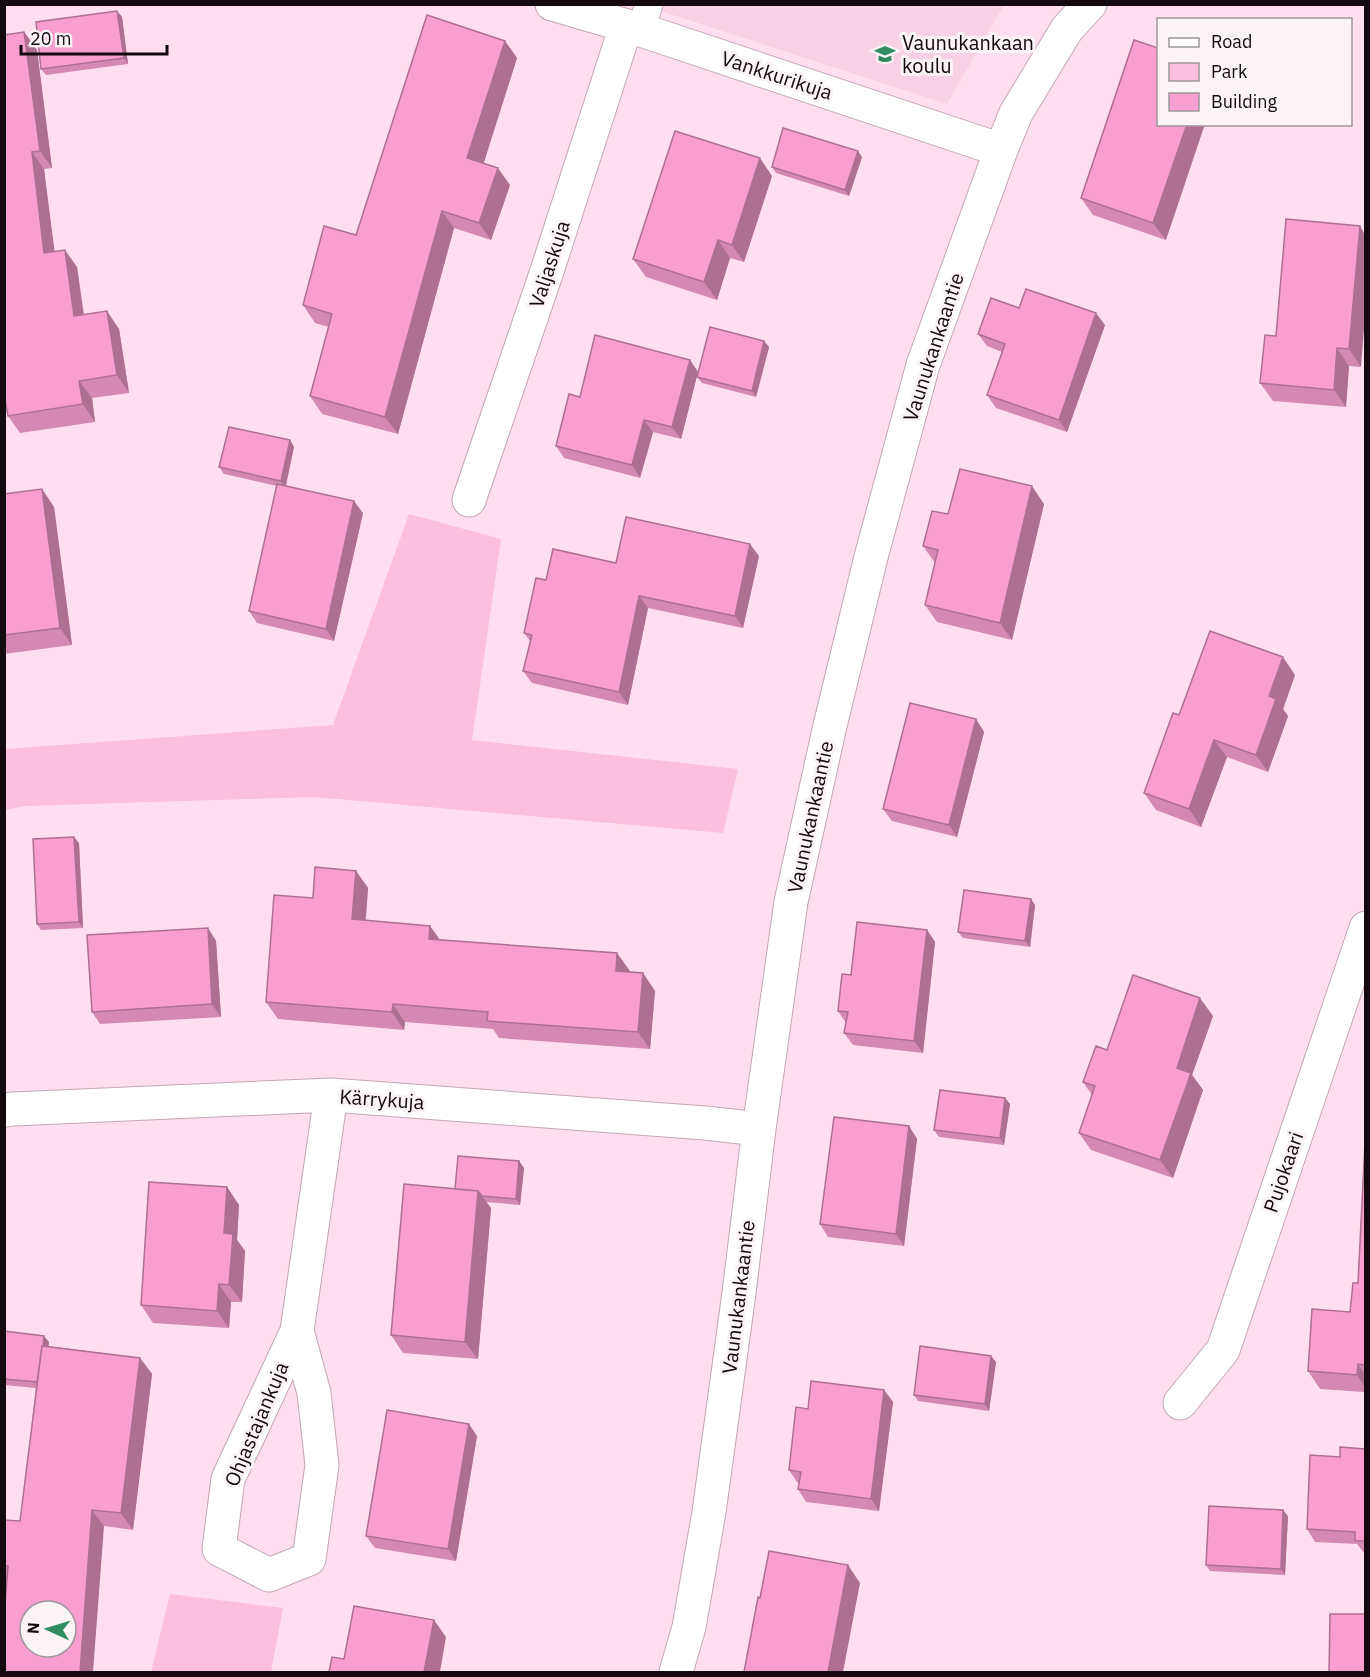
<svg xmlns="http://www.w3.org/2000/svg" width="1370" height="1677" viewBox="0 0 1370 1677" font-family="'IBM Plex Sans',sans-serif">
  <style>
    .built { fill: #f8d1e4 }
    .green { fill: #fcbfde }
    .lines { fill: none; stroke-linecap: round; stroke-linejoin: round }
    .lane-casing { stroke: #c4a6b5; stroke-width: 29 }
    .street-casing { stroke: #c4a6b5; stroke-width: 35 }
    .lane { stroke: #fff; stroke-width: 27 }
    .street { stroke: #fff; stroke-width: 33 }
    .wall { fill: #d589b2 }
    .shaded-wall { fill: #ae6f91 }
    .building { fill: #f89fcf; stroke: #ae6f91; stroke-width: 1.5; fill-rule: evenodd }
    .labels { text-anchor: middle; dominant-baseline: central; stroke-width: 6; stroke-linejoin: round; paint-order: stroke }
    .poi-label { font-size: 20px; fill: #13090f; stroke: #fbf4f7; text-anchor: start }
    .street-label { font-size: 20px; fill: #13090f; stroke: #fbf4f7 }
  </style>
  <rect width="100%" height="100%" fill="#ffdfef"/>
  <path class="built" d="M642 5H1004L947 104Z"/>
  <path class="green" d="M409 514 501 539 472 740 738 769 723 833 314 797 25 806 5 810V749L333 725Z
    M170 1594 283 1608 271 1672H151Z"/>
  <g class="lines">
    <g class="lane-casing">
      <path id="lane" d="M641 30 649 4"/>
    </g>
    <g class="street-casing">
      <path id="street" d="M552 4 641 30 1001 150
        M469 500 547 271 626 26
        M4 1110 13 1109 331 1095 705 1123 759 1129
        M297 1331 228 1479 219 1549 269 1575 309 1559 322 1465 314 1393 297 1331 331 1095
        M1180 1403 1223 1350 1366 928
        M676 1672 689 1627 709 1512 739 1293 759 1129 791 902 829 730 871 557 923 365 1001 150 1016 113 1067 29 1090 4"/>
    </g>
    <use href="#lane" class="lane"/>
    <use href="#street" class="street"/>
  </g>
  <path class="wall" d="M117 11 122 17 128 64 46 75 41 69Z
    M24 32 37 50 52 168 44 169 54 251 77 267 84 314 119 329 129 393 92 398 95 422 20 433 8 416Z
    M1134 40 1166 240 1093 215 1081 198Z
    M505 41 517 58 483 163 510 185 491 240 454 228 398 434 322 414 310 396 329 327 315 323 303 305Z
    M862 157 849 196 776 173 772 167Z
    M772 176 744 262 730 258 717 300 646 277 633 259Z
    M1286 219 1361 367 1349 366 1346 407 1273 401 1260 383 1276 336Z
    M1019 308 1105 325 1067 432 996 408 987 395 1002 352 987 346 978 334Z
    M764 341 769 347 756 397 702 383 697 377Z
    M690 360 698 372 681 439 653 432 640 478 564 458 556 446 580 397Z
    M290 440 294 447 286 486 363 513 334 641 257 623 249 611 277 486 224 474 219 467Z
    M42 489 54 507 72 645 4 654V494Z
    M1044 504 1012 640 937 622 925 605 935 563 923 546 948 514Z
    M759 556 743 628 648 608 628 705 532 683 523 671 530 641 524 633 546 580 616 563Z
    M1295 675 1283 709 1288 716 1268 772 1227 757 1201 827 1156 810 1144 793 1179 715Z
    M976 719 984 732 957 837 892 821 883 809Z
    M79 843 83 928 41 930 37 924Z
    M356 871 368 888 366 920 430 926 440 940 630 971V972L643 973 655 991 650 1049 499 1038 493 1029 405 1022 404 1030 278 1019 266 1002 313 898Z
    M1035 905 1030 947 963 938 958 932Z
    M208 928 216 941 221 1017 100 1024 92 1012Z
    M927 930 935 942 923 1053 853 1045 844 1033 846 1023 838 1011 851 975Z
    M1213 1016 1192 1075 1203 1090 1173 1178 1091 1150 1079 1133 1092 1095 1083 1082 1107 1050Z
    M1005 1098 1010 1104 1004 1145 939 1137 934 1130Z
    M909 1126 917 1139 904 1246 828 1237 820 1224Z
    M1365 1143V1392L1320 1389 1308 1371 1350 1312 1358 1283Z
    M519 1161 524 1168 520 1205 486 1202 491 1208 478 1359 403 1353 391 1335 455 1189Z
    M227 1187 239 1205 237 1240 245 1251 242 1302H231L229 1328 153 1323 141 1305Z
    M4 1331 49 1342 48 1346 140 1358 152 1374 133 1530 104 1526 7 1582H4V1520L20 1521 36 1388 4 1385Z
    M991 1356 996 1362 989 1411 918 1401 914 1395Z
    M884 1390 893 1402 879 1511 806 1502 798 1489 799 1483 797 1482 789 1470 808 1409Z
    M477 1436 456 1561 375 1548 366 1536Z
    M1365 1449V1553H1364L1357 1544 1315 1542 1307 1529 1340 1457Z
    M1288 1516 1285 1575 1210 1571 1206 1565Z"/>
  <path class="shaded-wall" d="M117 11 122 17 128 64 124 58Z
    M24 32 37 50 52 168 40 151Z
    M505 41 517 58 480 175 467 158Z
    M1187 124H1205L1166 240 1153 223Z
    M858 151 862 157 849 196 845 190Z
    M32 152 44 169 57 270 44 253Z
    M760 158 772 176 744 262 732 245Z
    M498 168 510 185 491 240 479 223Z
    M442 211 454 228 398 434 385 417Z
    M1360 226 1365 235V315L1361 367 1349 349Z
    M718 240 730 258 717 300 704 282Z
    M65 250 77 267 86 333 74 316Z
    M107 311 119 329 129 393 117 375Z
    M1096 313 1105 325 1067 432 1059 420Z
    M764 341 769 347 756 397 752 391Z
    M1337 348 1349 366 1346 407 1334 390Z
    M690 360 698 372 681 439 672 427Z
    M79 381 92 398 95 422 83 404Z
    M644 420 653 432 640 478 632 465Z
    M290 440 294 447 285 488 281 481Z
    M1032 486 1044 504 1012 640 1000 623Z
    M42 489 54 507 72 645 60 628Z
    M354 501 363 513 334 641 326 629Z
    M750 544 759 556 743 628 735 616Z
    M639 596 648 608 628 705 619 692Z
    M1283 657 1295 675 1283 709 1288 716 1268 772 1256 755 1269 696Z
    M976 719 984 732 957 837 949 825Z
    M1214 740 1227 757 1201 827 1189 809Z
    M74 837 79 843 83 928 79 922Z
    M356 871 368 888 364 936 352 919Z
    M1031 899 1035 905 1030 947 1025 941Z
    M430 926 442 943 429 939Z
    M208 928 216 941 221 1017 212 1004Z
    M927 930 935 942 923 1053 914 1041Z
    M617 953 630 971 628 989 616 971Z
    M643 973 655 991 650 1049 638 1032Z
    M1200 998 1213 1016 1192 1075 1203 1090 1173 1178 1160 1160 1177 1068Z
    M393 1004 405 1022 404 1030 392 1012Z
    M1005 1098 1010 1104 1004 1145 1000 1138Z
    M909 1126 917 1139 904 1246 896 1234Z
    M519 1161 524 1168 520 1205 516 1199Z
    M227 1187 239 1205 237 1240 245 1251 242 1302 229 1285 224 1233Z
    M478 1191 491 1208 478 1359 465 1342Z
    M219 1284 231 1302 229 1328 217 1311Z
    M44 1336 49 1342 43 1389 38 1383Z
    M991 1356 996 1362 989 1411 985 1404Z
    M140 1358 152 1374 133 1530 121 1513Z
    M1358 1364 1365 1375V1387L1357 1375Z
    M884 1390 893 1402 879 1511 871 1499Z
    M469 1424 477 1436 456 1561 448 1549Z
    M92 1510 104 1526 93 1672H80Z
    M1283 1510 1288 1516 1285 1575 1281 1569Z
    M848 1565 860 1583 843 1672H828Z
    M434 1620 446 1637 440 1672H424Z"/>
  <path class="building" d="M117 11 124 58 41 69 36 22Z
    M427 15 505 41 467 158 498 168 479 223 442 211 385 417 310 396 332 314 303 305 324 226 356 235Z
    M24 32 40 151 32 152 44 253 65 250 74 316 107 311 117 375 79 381 83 404 8 416 4 394V35Z
    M1134 40 1158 48V124H1187L1153 223 1081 198Z
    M783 128 858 151 845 190 772 167Z
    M675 131 760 158 732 245 718 240 704 282 633 259Z
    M1286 219 1360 226 1349 349 1337 348 1334 390 1260 383 1265 335 1276 336Z
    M1026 289 1096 313 1059 420 987 395 1005 344 978 334 991 298 1019 308Z
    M710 327 764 341 752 391 697 377Z
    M595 335 690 360 672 427 644 420 632 465 556 446 569 394 580 397Z
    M229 427 290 440 281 481 219 467Z
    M960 469 1032 486 1000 623 925 605 938 550 923 546 932 511 948 514Z
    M277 484 354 501 326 629 249 611Z
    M42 489 60 628 4 635V494Z
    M626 517 750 544 735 616 639 596 619 692 523 671 532 635 524 633 536 578 546 580 553 549 616 563Z
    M1210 631 1283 657 1269 696 1276 699 1256 755 1214 740 1189 809 1144 793 1173 713 1179 715Z
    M910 703 976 719 949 825 883 809Z
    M74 837 79 922 37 924 33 839Z
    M315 867 356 871 352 919 430 926 429 939 617 953 616 971 643 973 638 1032 487 1021 488 1012 393 1004 392 1012 266 1002 274 895 313 898Z
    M964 890 1031 899 1025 941 958 932Z
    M857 922 927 930 914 1041 844 1033 848 1012 838 1011 842 974 851 975Z
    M208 928 212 1004 92 1012 87 935Z
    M1133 975 1200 998 1177 1068 1191 1073 1160 1160 1079 1133 1095 1086 1083 1082 1096 1046 1107 1050Z
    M940 1090 1005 1098 1000 1138 934 1130Z
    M834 1117 909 1126 896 1234 820 1224Z
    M1365 1143V1365L1358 1364 1357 1375 1308 1371 1312 1309 1350 1312 1353 1283H1358Z
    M458 1156 519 1161 516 1199 482 1196 478 1191 455 1189Z
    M149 1182 227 1187 224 1233 233 1234 229 1285 219 1284 217 1311 141 1305Z
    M404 1184 478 1191 465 1342 391 1335Z
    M4 1331 44 1336 43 1346H42L37 1382 4 1379Z
    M42 1346 140 1358 121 1513 92 1510 80 1672H4V1618L8 1566H4V1520L20 1521ZM30 1611H66V1647H30Z
    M920 1346 991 1356 985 1404 914 1395Z
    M811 1381 884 1390 871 1499 798 1489 801 1472 789 1470 796 1407 808 1409Z
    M387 1410 469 1424 448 1549 366 1536Z
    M1340 1447 1365 1449V1541H1355V1532L1307 1529 1310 1455 1340 1457Z
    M1209 1506 1283 1510 1281 1569 1206 1565Z
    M769 1551 848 1565 828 1672H744L758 1597 760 1598Z
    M354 1606 434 1620 424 1672H329L332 1657 344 1659Z
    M1330 1614H1365V1672H1329Z"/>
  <defs>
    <g id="school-bare" transform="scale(1.62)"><path d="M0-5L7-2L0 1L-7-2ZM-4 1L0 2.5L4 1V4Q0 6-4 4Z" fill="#328c62" stroke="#fbf4f7" stroke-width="2.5" paint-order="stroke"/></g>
  </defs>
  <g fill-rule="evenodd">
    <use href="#school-bare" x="885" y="54"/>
  </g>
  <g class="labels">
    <g class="poi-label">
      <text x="902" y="42">Vaunukankaan<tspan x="902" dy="23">koulu</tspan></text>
    </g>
    <g class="street-label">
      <text transform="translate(777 75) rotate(18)">Vankkurikuja</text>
      <text transform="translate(549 264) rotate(-72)">Valjaskuja</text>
      <text transform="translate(933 347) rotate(-72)">Vaunukankaantie</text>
      <text transform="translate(810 817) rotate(-78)">Vaunukankaantie</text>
      <text transform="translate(382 1099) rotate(4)">Kärrykuja</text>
      <text transform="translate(1283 1172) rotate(-71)">Pujokaari</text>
      <text transform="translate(738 1297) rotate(-83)">Vaunukankaantie</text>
      <text transform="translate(256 1424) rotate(-67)">Ohjastajankuja</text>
    </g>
  </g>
  <rect width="1370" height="1677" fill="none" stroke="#13090f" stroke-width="12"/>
  <rect x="1157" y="18" width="195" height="108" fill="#fbf4f7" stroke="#9e969a" stroke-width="1.5"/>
  <rect x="1169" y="38" width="30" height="9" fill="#ffffff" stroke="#9e969a" stroke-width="1.5"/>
  <text x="1211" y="48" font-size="18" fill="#13090f">Road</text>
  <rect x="1169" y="63" width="30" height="18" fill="#fcbfde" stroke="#9e969a" stroke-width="1.5"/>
  <text x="1211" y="78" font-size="18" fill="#13090f">Park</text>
  <rect x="1169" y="93" width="30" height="18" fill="#f89fcf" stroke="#9e969a" stroke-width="1.5"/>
  <text x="1211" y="108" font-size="18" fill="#13090f">Building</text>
  <g transform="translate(48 1629) rotate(274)"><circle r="28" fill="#fbf4f7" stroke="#9e969a" stroke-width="1.5"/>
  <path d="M0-4.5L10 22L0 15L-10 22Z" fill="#328c62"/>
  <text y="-9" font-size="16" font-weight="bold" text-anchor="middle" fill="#13090f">N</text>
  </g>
  <path d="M21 45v9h146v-9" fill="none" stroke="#13090f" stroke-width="3"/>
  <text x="30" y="45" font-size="18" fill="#13090f" stroke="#fbf4f7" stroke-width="4.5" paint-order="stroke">20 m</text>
</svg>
